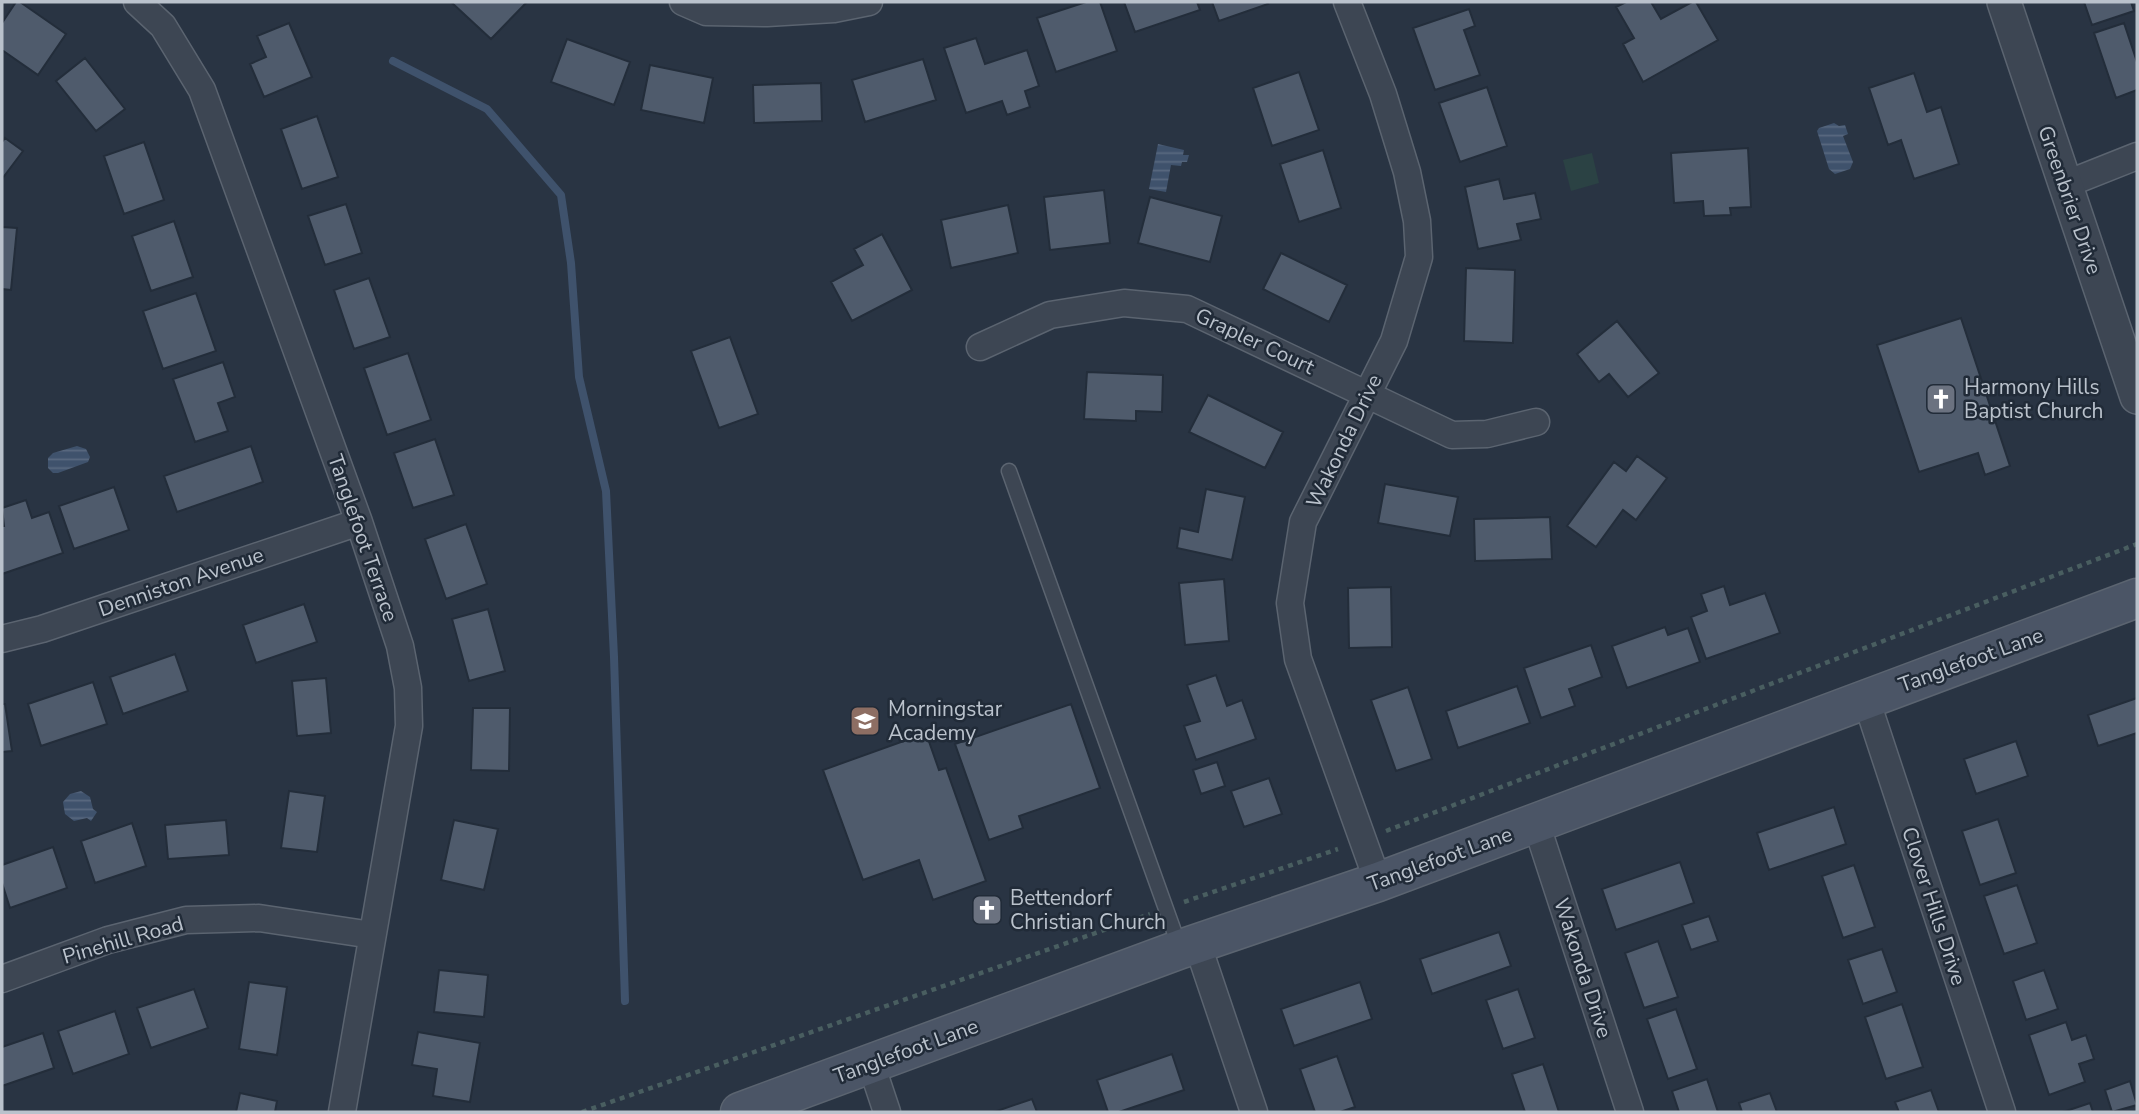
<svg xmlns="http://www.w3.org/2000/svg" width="2139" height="1114" viewBox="0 0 2139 1114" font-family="'Nunito Sans',sans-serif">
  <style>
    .grass { fill: #2b4244 }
    .water { fill: url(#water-rules) }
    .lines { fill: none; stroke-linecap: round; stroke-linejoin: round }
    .stream { stroke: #3f526c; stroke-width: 8 }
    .building { fill: #4f5b6c; stroke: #232d3a; stroke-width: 2 }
    .service-casing { stroke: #5b6470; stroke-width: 17 }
    .minor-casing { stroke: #5b6470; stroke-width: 29 }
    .tertiary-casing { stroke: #5b6470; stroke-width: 36 }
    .secondary-casing { stroke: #5b6470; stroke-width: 41 }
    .path { stroke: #495e60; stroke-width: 4.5; stroke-dasharray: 5 5; stroke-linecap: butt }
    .service { stroke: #3d4653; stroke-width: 14 }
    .minor { stroke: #3d4653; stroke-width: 26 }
    .tertiary { stroke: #3d4653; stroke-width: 33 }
    .secondary { stroke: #4b5566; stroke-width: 38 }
    .labels { text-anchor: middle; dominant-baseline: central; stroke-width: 5; stroke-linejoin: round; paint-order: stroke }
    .street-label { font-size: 21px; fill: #bac2cc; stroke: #212b38 }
    .poi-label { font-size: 21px; fill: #bac2cc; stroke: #212b38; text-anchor: start }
  </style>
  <defs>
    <pattern id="water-rules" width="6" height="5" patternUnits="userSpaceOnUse" patternTransform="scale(1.75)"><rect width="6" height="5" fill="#3f526c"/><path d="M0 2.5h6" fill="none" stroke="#596980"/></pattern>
  </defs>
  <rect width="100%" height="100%" fill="#293443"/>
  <path class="grass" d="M1592 153 1599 183 1571 191 1563 160Z"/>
  <path class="water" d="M1834 123 1839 126 1845 125 1848 134 1843 136 1853 162 1850 169 1835 174 1829 169 1817 131 1819 128Z
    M1158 144 1184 150 1183 155H1189L1187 162H1182L1181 166 1171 165 1166 192 1149 189Z
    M77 446 86 449 90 457 88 462 58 473H53L48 468V458L53 453Z
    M81 791 90 797 93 809 97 812 91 821 87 818 74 821 65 814 63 802 70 794Z"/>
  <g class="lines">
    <path class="stream" d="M393 61 487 109 561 195 571 263 579 377 606 491 614 657 625 1001"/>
  </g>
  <path class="building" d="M16 2H20L66 34 38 75 2 50V23Z
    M451 2H525L526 3 491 39Z
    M1086 2H1100L1117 51 1056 72 1037 18Z
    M1124 2H1197L1200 10 1135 32Z
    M1212 2H1267L1268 4 1219 21Z
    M1626 2H1651L1661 19 1692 2H1696L1718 40 1643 82 1623 44 1634 38 1616 7Z
    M2084 2H2131L2134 11 2092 25Z
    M1469 9 1475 26 1464 30 1480 75 1435 90 1413 28Z
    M289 23 312 77 264 97 250 64 266 57 257 36Z
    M2124 23 2137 62V90L2116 98 2094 33Z
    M976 38 985 64 1027 50 1039 86 1025 91 1030 107 1007 115 1002 101 966 113 944 48Z
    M567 39 630 62 614 105 551 82Z
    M85 58 125 109 96 131 56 81Z
    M923 59 936 100 865 122 852 80Z
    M650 65 713 78 704 123 641 110Z
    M1299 72 1319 130 1272 146 1253 88Z
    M1914 73 1927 112 1941 107 1959 164 1914 179 1901 140 1888 145 1869 88Z
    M821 83 822 121 754 123 753 85Z
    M1487 87 1507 146 1460 162 1439 103Z
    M317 116 338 177 302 189 281 129Z
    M5 138 23 151 2 179V142Z
    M144 142 164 200 124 214 104 156Z
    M1748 148 1751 207 1730 208 1731 215 1704 216 1703 201 1674 203 1671 153Z
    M1323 150 1341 208 1299 222 1280 164Z
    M1499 179 1504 199 1535 193 1541 219 1517 224 1521 240 1478 249 1465 187Z
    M1104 190 1110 243 1050 250 1044 197Z
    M1150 197 1222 216 1210 262 1138 243Z
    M346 204 362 253 325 265 308 216Z
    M1008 205 1018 253 951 268 941 220Z
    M174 221 193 277 151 291 132 236Z
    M2 227 17 228 11 290 2 289Z
    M882 234 912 290 852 321 831 282 863 265 854 249Z
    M1281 253 1347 285 1329 322 1263 289Z
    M1466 268 1515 270 1513 343 1464 341Z
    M369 278 390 337 354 349 334 290Z
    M196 293 216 351 163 369 143 311Z
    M1961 318 2010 466 1985 475 1978 453 1919 472 1877 345Z
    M1617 321 1659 373 1628 397 1609 374 1599 382 1577 354Z
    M730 337 758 414 719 428 691 351Z
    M408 353 431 420 387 435 364 368Z
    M223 362 235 397 218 403 228 431 195 442 173 379Z
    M1087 372 1163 375 1162 412 1136 411V421L1084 419Z
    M1208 395 1283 432 1265 468 1189 432Z
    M435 439 454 495 413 508 394 453Z
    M251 446 263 482 177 512 164 476Z
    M1637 456 1667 478 1636 520 1623 510 1596 547 1567 526 1614 462 1626 471Z
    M1385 484 1458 497 1450 536 1378 523Z
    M114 487 129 530 74 549 59 506Z
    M1206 489 1245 497 1232 560 1177 548 1180 528 1198 532Z
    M26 500 32 518 49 512 63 553 2 574V526H4L2 508Z
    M1550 517 1552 559 1475 561 1474 519Z
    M466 524 487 584 446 599 425 539Z
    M1224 579 1229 641 1185 645 1179 583Z
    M1724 586 1730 605 1765 593 1780 633 1706 659 1691 617 1707 611 1701 594Z
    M1391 587 1392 647 1349 648 1348 588Z
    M304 604 317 642 256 663 243 625Z
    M488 609 505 671 469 681 452 619Z
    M1665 627 1668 635 1688 628 1700 662 1627 688 1612 646Z
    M1591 645 1602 677 1569 689 1575 706 1541 718 1524 668Z
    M175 654 188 691 123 714 110 677Z
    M1216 675 1227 706 1242 700 1256 739 1196 760 1184 726 1200 721 1187 685Z
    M326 678 331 733 297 736 292 681Z
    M93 682 107 724 41 746 28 704Z
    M1517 686 1530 723 1458 748 1446 711Z
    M1408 687 1432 759 1396 771 1371 700Z
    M2137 698V733L2098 746 2088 715Z
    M2 704H5L12 751 2 752Z
    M1071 704 1100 788 1019 816 1023 828 989 840 955 744Z
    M473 708H510L509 771 471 770Z
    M926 733 939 770 946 768 986 881 933 900 919 860 863 880 823 770Z
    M2016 741 2028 776 1976 794 1964 759Z
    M1217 762 1225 786 1201 794 1193 770Z
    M1269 778 1282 814 1244 827 1231 791Z
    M289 791 325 796 317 852 281 848Z
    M1834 807 1846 844 1769 870 1757 833Z
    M1998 819 2016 873 1980 885 1962 831Z
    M226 820 229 855 168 859 165 825Z
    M454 820 498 829 484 890 441 880Z
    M132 823 146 866 95 883 81 841Z
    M53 847 67 888 10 908 2 883V865Z
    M1680 862 1694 903 1616 930 1602 889Z
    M1854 865 1875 927 1843 938 1822 876Z
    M2017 885 2037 943 2004 954 1984 896Z
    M1709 916 1718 941 1691 950 1682 925Z
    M1499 932 1511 966 1432 994 1420 959Z
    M1658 941 1678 997 1644 1008 1625 953Z
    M1882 949 1897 992 1863 1004 1848 960Z
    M439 970 488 975 484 1017 434 1012Z
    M2044 970 2058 1009 2026 1020 2013 981Z
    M249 982 287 987 277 1055 239 1049Z
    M1360 982 1372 1019 1294 1046 1281 1009Z
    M194 989 208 1028 151 1048 137 1008Z
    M1518 989 1535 1038 1503 1049 1486 1000Z
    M1902 1004 1923 1067 1886 1079 1865 1017Z
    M1676 1009 1697 1069 1668 1079 1647 1019Z
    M115 1011 129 1054 73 1074 58 1031Z
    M2066 1022 2072 1040 2086 1035 2094 1059 2079 1064 2085 1082 2049 1095 2029 1035Z
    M418 1032 480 1043 470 1102 433 1096 437 1069 412 1065Z
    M43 1033 54 1068 2 1086V1047Z
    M1172 1054 1184 1090 1119 1112H1108L1097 1080Z
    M1337 1056 1355 1107 1340 1112H1315L1300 1069Z
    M1543 1064 1559 1112H1525L1512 1074Z
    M1707 1079 1718 1112H1679L1672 1091Z
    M2130 1081 2137 1105 2112 1112 2105 1090Z
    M1931 1090 1939 1112H1899L1895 1102Z
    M240 1093 277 1101 275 1112H236Z
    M1770 1093 1777 1112H1742L1739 1103Z
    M1032 1099 1037 1112H994Z
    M2090 1103 2093 1112H2063Z"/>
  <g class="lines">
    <g class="service-casing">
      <path id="service" d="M1009 471 1180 948"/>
    </g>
    <g class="minor-casing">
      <path id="minor" d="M137 2 163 26 202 90 359 522 400 646 408 688 409 726 342 1112
        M683 2 706 12 767 13 834 9 869 2
        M1347 2 1383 94 1407 172 1417 221 1419 257 1394 341 1303 522 1290 603 1298 659 1378 882
        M2064 185 2137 156
        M980 347 1050 315 1124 303 1187 309 1452 435 1487 434 1536 422
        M2 639 42 629 359 522
        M1866 699 2002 1112
        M1536 823 1630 1112
        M1197 943 1254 1112
        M2 979 108 940 186 920 259 918 372 935
        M871 1064 887 1112"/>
    </g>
    <g class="tertiary-casing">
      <path id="tertiary" d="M2004 2 2137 397"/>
    </g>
    <g class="secondary-casing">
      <path id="secondary" d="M740 1112 1181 949 1378 882 2137 598"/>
    </g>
    <path class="path" d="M1386 831 2137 544
      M1184 902 1338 849
      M582 1112 1150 914"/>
    <use href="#service" class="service"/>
    <use href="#minor" class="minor"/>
    <use href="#tertiary" class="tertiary"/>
    <use href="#secondary" class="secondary"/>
  </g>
  <defs>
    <g id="church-square" transform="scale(1.575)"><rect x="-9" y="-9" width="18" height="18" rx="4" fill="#6b7280" stroke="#212b38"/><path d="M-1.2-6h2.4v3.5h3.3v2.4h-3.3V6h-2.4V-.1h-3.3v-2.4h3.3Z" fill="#fff"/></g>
    <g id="school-square" transform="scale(1.575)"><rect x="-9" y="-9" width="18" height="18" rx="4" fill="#8d6e63" stroke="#212b38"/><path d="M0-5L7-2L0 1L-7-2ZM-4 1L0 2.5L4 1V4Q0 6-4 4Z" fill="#fff"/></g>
  </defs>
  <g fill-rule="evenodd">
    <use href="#church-square" x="1941" y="399"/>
    <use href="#school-square" x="865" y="721"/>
    <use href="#church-square" x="987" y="910"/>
  </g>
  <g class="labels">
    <g class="street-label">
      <text transform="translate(2070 200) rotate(71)">Greenbrier Drive</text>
      <text transform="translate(1255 341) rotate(25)">Grapler Court</text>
      <text transform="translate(1344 441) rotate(-64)">Wakonda Drive</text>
      <text transform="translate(363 538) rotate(71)">Tanglefoot Terrace</text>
      <text transform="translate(181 582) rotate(-19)">Denniston Avenue</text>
      <text transform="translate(1971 660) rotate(-20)">Tanglefoot Lane</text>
      <text transform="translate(1440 859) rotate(-20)">Tanglefoot Lane</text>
      <text transform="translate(1934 906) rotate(72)">Clover Hills Drive</text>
      <text transform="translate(123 940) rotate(-16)">Pinehill Road</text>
      <text transform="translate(1583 968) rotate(72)">Wakonda Drive</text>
      <text transform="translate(906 1051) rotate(-20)">Tanglefoot Lane</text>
    </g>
    <g class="poi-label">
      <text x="1964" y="387">Harmony Hills<tspan x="1964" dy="24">Baptist Church</tspan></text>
      <text x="888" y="709">Morningstar<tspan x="888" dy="24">Academy</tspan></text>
      <text x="1010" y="898">Bettendorf<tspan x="1010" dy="24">Christian Church</tspan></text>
    </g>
  </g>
  <rect width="2139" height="1114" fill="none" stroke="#bac2cc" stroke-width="7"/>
</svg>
